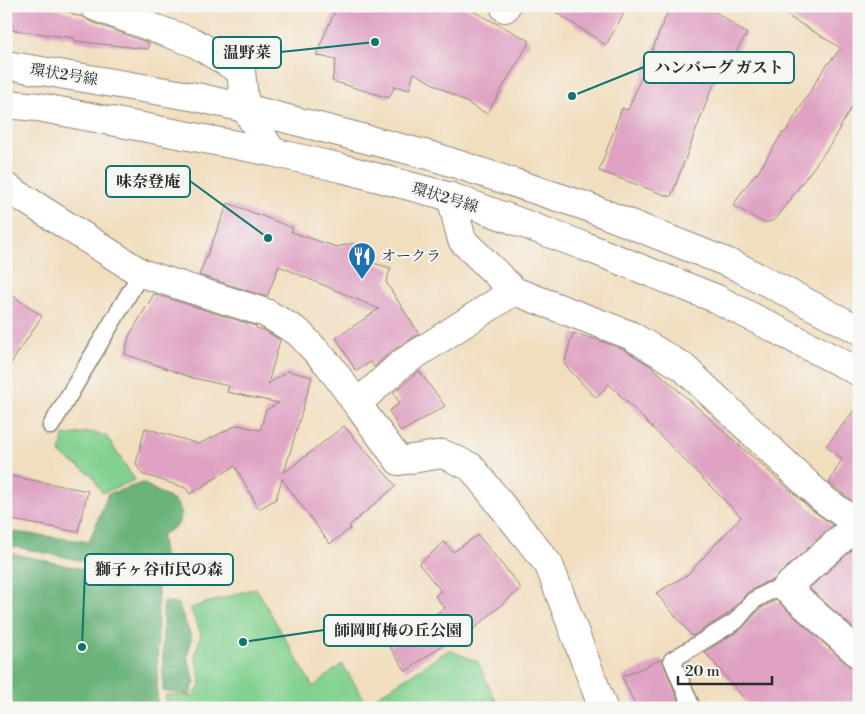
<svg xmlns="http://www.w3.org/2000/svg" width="865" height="714" viewBox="0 0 865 714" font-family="'Libre Bodoni','Noto Serif JP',serif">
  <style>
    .green { fill: #83d190; stroke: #577e5e }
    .forest { fill: #6ab37a; stroke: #4a6f52 }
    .building { fill: #dfa2c2 }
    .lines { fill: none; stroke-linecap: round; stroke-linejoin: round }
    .service-casing { stroke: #8e8475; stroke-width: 19 }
    .minor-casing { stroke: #8e8475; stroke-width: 30 }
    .primary-casing { stroke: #8e8475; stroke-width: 30 }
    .service { stroke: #fff; stroke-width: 16 }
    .minor { stroke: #fff; stroke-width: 28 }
    .primary { stroke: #fff; stroke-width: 28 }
    .labels { text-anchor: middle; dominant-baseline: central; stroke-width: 4; stroke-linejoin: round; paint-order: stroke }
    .street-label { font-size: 15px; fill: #2b2b2b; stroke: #f6f6f2 }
    .poi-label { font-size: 15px; fill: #2b2b2b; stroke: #f6f6f2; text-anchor: start }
    .leader { fill: none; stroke: #0f766e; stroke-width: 2 }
    .callout-dot { fill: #0f766e; stroke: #f6f6f2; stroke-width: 2 }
    .callout { fill: #f6f6f2; stroke: #0f766e; stroke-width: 2 }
    .callout-label { font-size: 16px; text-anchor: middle; font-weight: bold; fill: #2b2b2b }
  </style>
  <rect width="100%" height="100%" fill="#f6f6f2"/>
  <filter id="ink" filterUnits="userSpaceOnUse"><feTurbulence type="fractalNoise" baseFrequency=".02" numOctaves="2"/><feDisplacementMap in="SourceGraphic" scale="10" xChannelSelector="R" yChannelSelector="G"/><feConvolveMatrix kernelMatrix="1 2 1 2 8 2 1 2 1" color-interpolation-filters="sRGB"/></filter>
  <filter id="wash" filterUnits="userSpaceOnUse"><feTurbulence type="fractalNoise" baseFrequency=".0096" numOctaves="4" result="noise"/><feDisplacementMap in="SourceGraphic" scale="20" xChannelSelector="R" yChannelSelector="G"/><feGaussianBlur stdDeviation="1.12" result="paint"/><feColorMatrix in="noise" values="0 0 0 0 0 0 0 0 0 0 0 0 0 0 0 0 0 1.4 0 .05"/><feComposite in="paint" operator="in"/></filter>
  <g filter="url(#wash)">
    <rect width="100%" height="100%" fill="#f1debf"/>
    <path class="green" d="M90 432 106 436 135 480 102 493 92 475 60 454 63 436Z
      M256 588 313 687 342 664 367 703 449 650 478 662 499 708H166V695L193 696 201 684 195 655 201 634 190 608Z"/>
    <path class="forest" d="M143 483 176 502 182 513 177 526 161 535 168 578 6 545V531L89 542 108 494Z
      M6 552 158 586 157 708H6Z
      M163 602 178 604 192 639 187 657 195 682 190 695 163 691Z"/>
    <g id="blocks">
      <path class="building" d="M13 6H47L73 13V15L84 17 89 21 149 43 148 49 74 41V38L12 30Z
        M337 6H463L530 41 487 114 414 73 409 90 395 86 389 98 332 81 336 60 316 55Z
        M546 6H628L606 45Z
        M670 6H707L747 34 711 90 671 197 599 171 622 108 628 110Z
        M771 6H859V94L830 145 791 198H792L775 220 764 223 733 205 755 174H757L783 132 785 133 823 70 841 48Z
        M228 203 293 228 291 232 337 247 353 243 363 249 369 262 391 268 386 282 419 334 392 351 374 367 371 362 356 371 336 338 379 309 279 266 267 297 199 275Z
        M6 291 42 316 6 371Z
        M154 294 256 326V328L264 330 280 340 268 384 288 371 312 377 284 473 344 426 396 486 349 526 351 528 330 544 282 479 276 499 259 509 235 466 190 494 186 488 142 474 136 464 145 428 199 444 237 425 260 430 266 410 279 403 227 392 229 386 193 378 125 354 129 336Z
        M573 333 598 340 623 349 651 366 812 510 833 525 773 580 765 582 748 592 729 613 692 636 656 593 687 575 741 517 609 384 596 398 564 364Z
        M419 371 445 406 401 432 389 411 400 403 393 393Z
        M859 404V506L829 483 842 459 826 446Z
        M6 475 88 491 78 532 6 519Z
        M478 535 521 588 468 634 464 630 406 671 389 646 445 608 435 596 441 591 419 564 444 542 453 552Z
        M859 544V633L809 588Z
        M776 600 849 666 859 669V708H752L705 652 741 629 760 609Z
        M662 659 681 708H637L622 677Z"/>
    </g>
  </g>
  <g filter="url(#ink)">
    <use href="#blocks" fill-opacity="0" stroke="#8e8475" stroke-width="1"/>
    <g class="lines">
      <g class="service-casing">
        <path id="service" d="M51 426 141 273
          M692 708 672 660 736 621 753 601 770 591 786 588"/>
      </g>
      <g class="minor-casing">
        <path id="minor" d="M94 6 195 43 241 71 245 108 272 152
          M505 8 506 6
          M6 187 141 273 266 313 298 332 329 365 357 404
          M451 197 462 240 514 291 401 364 357 404 399 461 443 454 471 467 549 565 603 708
          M514 291 630 335 683 367 823 499 859 525
          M857 525 786 588 859 654"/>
      </g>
      <g class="primary-casing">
        <path id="primary" d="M6 65 196 97 245 108 432 156 585 206 736 266 859 330
          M6 104 38 107 272 152 341 168 451 197 584 246 717 299 859 372"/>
      </g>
      <use href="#service" class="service"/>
      <use href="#minor" class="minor"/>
      <use href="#primary" class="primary"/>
    </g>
  </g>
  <defs>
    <g id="restaurant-pin" transform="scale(1.4375)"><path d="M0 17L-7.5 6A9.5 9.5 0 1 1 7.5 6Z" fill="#1f6fb2" stroke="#f6f6f2"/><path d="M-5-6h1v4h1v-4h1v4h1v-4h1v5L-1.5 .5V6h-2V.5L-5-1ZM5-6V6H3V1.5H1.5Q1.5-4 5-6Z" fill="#fff"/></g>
  </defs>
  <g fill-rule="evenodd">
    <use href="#restaurant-pin" x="362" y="256"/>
  </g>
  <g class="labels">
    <g class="street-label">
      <text transform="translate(64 75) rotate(9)">環状2号線</text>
      <text transform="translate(445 198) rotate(17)">環状2号線</text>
    </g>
    <g class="poi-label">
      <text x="381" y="256">オークラ</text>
    </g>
  </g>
  <path class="leader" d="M375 42L281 52M572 96L644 67M268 238L190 181M82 647L85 570M243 642L324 630"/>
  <g class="callout-dot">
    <circle cx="375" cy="42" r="5"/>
    <circle cx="572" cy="96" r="5"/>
    <circle cx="268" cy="238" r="5"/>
    <circle cx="82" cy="647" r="5"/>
    <circle cx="243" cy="642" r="5"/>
  </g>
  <g class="callout">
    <rect x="213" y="37" width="68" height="31" rx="5"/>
    <rect x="644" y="52" width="150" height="31" rx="5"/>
    <rect x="106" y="166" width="84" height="31" rx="5"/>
    <rect x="85" y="554" width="148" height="31" rx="5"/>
    <rect x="324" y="615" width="148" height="31" rx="5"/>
  </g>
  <g class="callout-label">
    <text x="247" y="58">温野菜</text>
    <text x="719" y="73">ハンバーグ ガスト</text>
    <text x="148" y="187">味奈登庵</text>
    <text x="159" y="575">獅子ヶ谷市民の森</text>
    <text x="398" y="636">師岡町梅の丘公園</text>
  </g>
  <rect width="865" height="714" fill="none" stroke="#f6f6f2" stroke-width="25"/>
  <path d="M678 676v8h94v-8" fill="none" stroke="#2b2b2b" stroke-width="2.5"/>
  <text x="685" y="676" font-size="15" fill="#2b2b2b" stroke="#f6f6f2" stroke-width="4" paint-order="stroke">20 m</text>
</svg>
